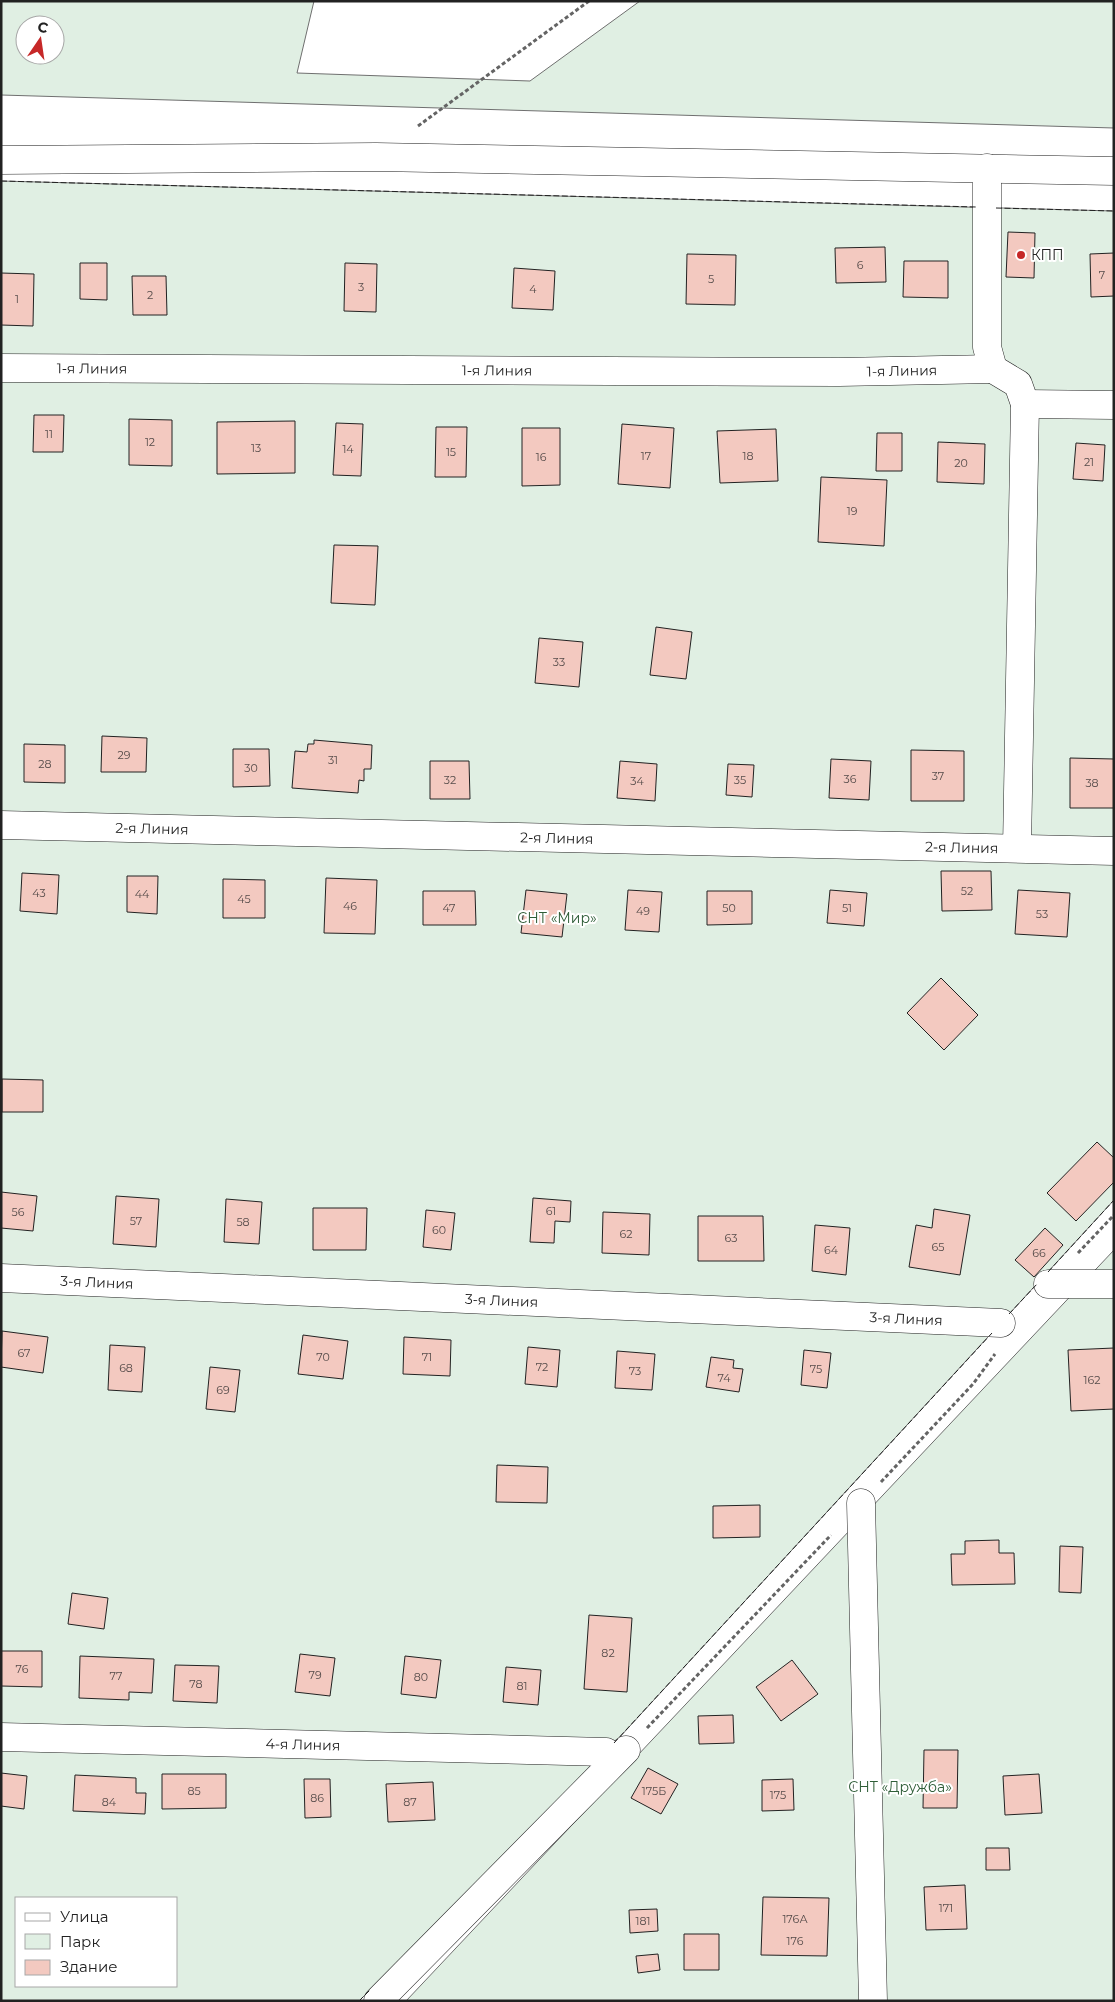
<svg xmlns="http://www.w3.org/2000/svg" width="1115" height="2002" viewBox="0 0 1115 2002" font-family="Montserrat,sans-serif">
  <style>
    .green { fill: #e0efe3; stroke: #6f6f6f; fill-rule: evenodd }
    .building { fill: #f3c9c0; stroke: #222 }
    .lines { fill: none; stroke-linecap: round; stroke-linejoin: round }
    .minor-casing { stroke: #222; stroke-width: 29 }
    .path { stroke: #646464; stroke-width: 3; stroke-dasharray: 4 2.5; stroke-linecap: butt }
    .minor { stroke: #fff; stroke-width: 28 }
    .fence { stroke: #222; stroke-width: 1; stroke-dasharray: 6 2.5; stroke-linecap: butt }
    .poi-dot { fill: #c62828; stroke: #fff; stroke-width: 2 }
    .labels { text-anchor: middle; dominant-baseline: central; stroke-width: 4; stroke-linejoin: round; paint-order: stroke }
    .number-label { font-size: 11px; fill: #564c4a }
    .poi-label { font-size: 14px; fill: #222; stroke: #fff; text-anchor: start }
    .street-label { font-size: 14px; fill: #222; stroke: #fff }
    .park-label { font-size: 14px; fill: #2f5e38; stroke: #fff }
  </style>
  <rect width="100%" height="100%" fill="#fff"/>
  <path class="green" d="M1 1H314L297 73 530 81 640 1H1114V128L1 95ZM25 25H55V55H25Z
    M1 181 1114 211V1200L595 1764 359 2001H1ZM16 1898H176V1986H16Z
    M1114 1250V2001H406Z"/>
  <path class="building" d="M1008 232 1035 233 1034 278 1006 277Z
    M885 247 886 282 836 283 835 248Z
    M1114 253V296L1091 297 1090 254Z
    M687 254 736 255 735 305 686 304Z
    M904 261H948V298L903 297Z
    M80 263H107V300L80 299Z
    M345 263 377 264 376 312 344 311Z
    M514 268 555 271 553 310 512 308Z
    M1 273 34 274 33 326 1 325Z
    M132 276H166L167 315H133Z
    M34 415H64L63 452H33Z
    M129 419 172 420V466L129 465Z
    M295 421V473L217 474V422Z
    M336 423 363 424 361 476 333 475Z
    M622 424 674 428 670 488 618 484Z
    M436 427H467L466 477H435Z
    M522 428H560V485L522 486Z
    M776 429 778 481 720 483 717 431Z
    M877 433H902V471H876Z
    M938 442 985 444 984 484 937 482Z
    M1076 443 1105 445 1103 481 1073 479Z
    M821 477 887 480 884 546 818 542Z
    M334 545 378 546 375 605 331 603Z
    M656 627 692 632 686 679 650 675Z
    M539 638 583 642 579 687 535 683Z
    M102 736 147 738 146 772H101Z
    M314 740 372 745 371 769H364V781L359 780 358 793 292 788 295 751 307 752 308 744H314Z
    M24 744 65 745V783L24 782Z
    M233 749H269L270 786 233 787Z
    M911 750 964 751V801H911Z
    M1070 758 1114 759V808H1070Z
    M831 759 871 761 869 800 829 798Z
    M430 761H469L470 799H430Z
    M620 761 657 764 655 801 617 798Z
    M728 764 754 765 752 797 726 795Z
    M941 871H991L992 910 942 911Z
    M22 873 59 875 57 914 20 911Z
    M127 876H158L157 914 127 912Z
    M326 878 377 880 375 934 324 933Z
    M223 879 265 880V918H223Z
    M526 890 567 894 562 937 521 933Z
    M628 890 662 892 659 932 625 930Z
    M830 890 867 893 864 926 827 923Z
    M1018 890 1070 893 1067 937 1015 934Z
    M423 891H475L476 925H423Z
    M707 891H752V924L707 925Z
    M941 978 978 1015 944 1050 907 1013Z
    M2 1079 43 1080V1112H2Z
    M1097 1142 1114 1158V1182L1076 1221 1047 1193Z
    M1 1192 37 1196 33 1231 1 1228Z
    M116 1196 159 1199 156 1247 113 1244Z
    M533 1198 571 1201 570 1222 555 1221 554 1243 530 1242Z
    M226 1199 262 1202 259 1244 224 1242Z
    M313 1208H367L366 1250H313Z
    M934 1209 970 1215 960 1275 909 1267 916 1225 932 1228Z
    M426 1210 455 1213 451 1250 423 1247Z
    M603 1212 650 1214 649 1255 602 1253Z
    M698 1216H763L764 1261H698Z
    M815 1225 850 1228 846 1275 812 1271Z
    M1045 1228 1063 1245 1034 1277 1015 1260Z
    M2 1331 48 1337 43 1373 1 1367Z
    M303 1335 348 1341 343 1379 298 1374Z
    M404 1337 451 1340 450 1376 403 1374Z
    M110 1345 145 1347 142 1392 108 1390Z
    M528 1347 560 1350 557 1387 525 1384Z
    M1114 1348V1409L1071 1411 1068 1350Z
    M804 1350 831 1353 827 1388 801 1385Z
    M617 1351 655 1354 652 1390 615 1388Z
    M711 1357 734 1360 733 1368 743 1369 739 1392 706 1387Z
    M210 1367 240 1370 235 1412 206 1409Z
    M497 1465 548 1467 547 1503 496 1502Z
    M760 1505V1537L713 1538V1506Z
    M999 1540V1553H1014L1015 1584 952 1585 951 1554H965V1541Z
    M1060 1546 1083 1547 1081 1593 1059 1592Z
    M72 1593 108 1598 104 1629 68 1624Z
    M589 1615 632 1618 627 1692 584 1689Z
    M1 1651H42V1687L1 1686Z
    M300 1654 335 1658 330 1696 295 1692Z
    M80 1656 154 1659 152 1693 129 1692V1700L79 1698Z
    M405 1656 441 1660 436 1698 401 1694Z
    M792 1660 818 1694 781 1721 756 1687Z
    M175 1665 219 1666 217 1703 173 1701Z
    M506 1667 541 1670 538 1705 503 1702Z
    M733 1715 734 1743 699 1744 698 1716Z
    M924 1750H958L957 1808H923Z
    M648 1768 678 1784 661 1814 631 1798Z
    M1 1773 27 1776 24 1809 1 1806Z
    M162 1774H226V1808L162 1809Z
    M1039 1774 1042 1813 1005 1815 1003 1776Z
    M75 1775 136 1778V1793H146L145 1814 73 1811Z
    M304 1779H330L331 1817 305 1818Z
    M793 1779 794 1810 762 1811V1780Z
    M433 1782 435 1820 388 1822 386 1784Z
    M986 1848H1009L1010 1870H986Z
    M965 1885 967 1929 926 1930 924 1887Z
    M763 1897 829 1898 827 1956 761 1955Z
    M657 1909 658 1931 630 1933 629 1910Z
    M684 1934H719V1970H684Z
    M658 1954 660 1970 638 1973 636 1956Z"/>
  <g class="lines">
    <g class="minor-casing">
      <g id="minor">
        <path d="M1 160 376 157 1114 171"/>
        <path d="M987 168V347L993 369 1018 384 1025 404 1017 848"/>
        <path id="s1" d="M1 368 839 372 993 369"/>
        <path d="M1025 404 1114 405"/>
        <path id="s2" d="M1 825 1114 851"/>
        <path id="s3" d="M1 1278 1001 1323"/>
        <path d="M1048 1284H1114"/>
        <path d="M861 1503 873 2001"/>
        <path id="s4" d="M1 1737 606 1752"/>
        <path d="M378 2001 626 1750"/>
      </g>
    </g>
    <path class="path" d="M418 126 589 1
      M1078 1253 1114 1215
      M881 1482 973 1384 995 1354
      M647 1728 831 1535"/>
    <use href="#minor" class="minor"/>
    <path class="fence" d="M1 181 976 207
      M996 208 1114 211
      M1048 1272 1114 1200
      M1009 1314 1038 1283
      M614 1743 992 1333
      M359 2001 370 1990"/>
  </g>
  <circle class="poi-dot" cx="1021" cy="255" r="5"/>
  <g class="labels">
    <g class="number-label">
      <text x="860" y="265">6</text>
      <text x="1102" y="275">7</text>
      <text x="711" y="279">5</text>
      <text x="361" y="287">3</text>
      <text x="533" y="289">4</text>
      <text x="150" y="295">2</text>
      <text x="17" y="299">1</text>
      <text x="49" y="434">11</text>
      <text x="150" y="442">12</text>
      <text x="256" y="448">13</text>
      <text x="348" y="449">14</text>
      <text x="451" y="452">15</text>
      <text x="646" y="456">17</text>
      <text x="748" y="456">18</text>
      <text x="541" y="457">16</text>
      <text x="1089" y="462">21</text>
      <text x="961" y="463">20</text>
      <text x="852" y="511">19</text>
      <text x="559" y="662">33</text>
      <text x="124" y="755">29</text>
      <text x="333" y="760">31</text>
      <text x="45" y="764">28</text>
      <text x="251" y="768">30</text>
      <text x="938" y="776">37</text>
      <text x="850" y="779">36</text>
      <text x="450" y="780">32</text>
      <text x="740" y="780">35</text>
      <text x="637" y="781">34</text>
      <text x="1092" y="783">38</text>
      <text x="967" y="891">52</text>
      <text x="39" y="893">43</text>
      <text x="142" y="894">44</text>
      <text x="244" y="899">45</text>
      <text x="350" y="906">46</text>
      <text x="449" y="908">47</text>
      <text x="729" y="908">50</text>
      <text x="847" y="908">51</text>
      <text x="643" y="911">49</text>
      <text x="1042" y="914">53</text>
      <text x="551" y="1211">61</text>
      <text x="18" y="1212">56</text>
      <text x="136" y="1221">57</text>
      <text x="243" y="1222">58</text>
      <text x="439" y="1230">60</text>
      <text x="626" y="1234">62</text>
      <text x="731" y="1238">63</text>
      <text x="938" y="1247">65</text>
      <text x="831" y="1250">64</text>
      <text x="1039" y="1253">66</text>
      <text x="24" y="1353">67</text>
      <text x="323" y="1357">70</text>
      <text x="427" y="1357">71</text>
      <text x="542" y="1367">72</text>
      <text x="126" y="1368">68</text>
      <text x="816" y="1369">75</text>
      <text x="635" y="1371">73</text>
      <text x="724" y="1378">74</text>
      <text x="1092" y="1380">162</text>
      <text x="223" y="1390">69</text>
      <text x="608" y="1653">82</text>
      <text x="22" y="1669">76</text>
      <text x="315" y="1675">79</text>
      <text x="116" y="1676">77</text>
      <text x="421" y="1677">80</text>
      <text x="196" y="1684">78</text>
      <text x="522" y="1686">81</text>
      <text x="194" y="1791">85</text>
      <text x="654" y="1791">175Б</text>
      <text x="778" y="1795">175</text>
      <text x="317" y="1798">86</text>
      <text x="109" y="1802">84</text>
      <text x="410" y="1802">87</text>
      <text x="946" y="1908">171</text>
      <text x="795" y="1919">176А</text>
      <text x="643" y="1921">181</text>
      <text x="795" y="1941">176</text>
    </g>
    <g class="poi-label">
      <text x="1031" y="255">КПП</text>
    </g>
    <g class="street-label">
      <text stroke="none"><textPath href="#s1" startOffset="91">1-я Линия</textPath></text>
      <text stroke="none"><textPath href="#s1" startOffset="496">1-я Линия</textPath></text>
      <text stroke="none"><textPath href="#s1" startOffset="901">1-я Линия</textPath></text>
      <text stroke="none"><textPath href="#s2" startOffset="151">2-я Линия</textPath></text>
      <text stroke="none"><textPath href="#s2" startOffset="556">2-я Линия</textPath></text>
      <text stroke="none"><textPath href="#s2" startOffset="961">2-я Линия</textPath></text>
      <text stroke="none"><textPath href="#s3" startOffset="96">3-я Линия</textPath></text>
      <text stroke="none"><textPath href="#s3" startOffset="501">3-я Линия</textPath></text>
      <text stroke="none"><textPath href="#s3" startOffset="906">3-я Линия</textPath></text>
      <text stroke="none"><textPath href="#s4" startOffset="302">4-я Линия</textPath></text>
    </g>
    <g class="park-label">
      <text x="557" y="918">СНТ «Мир»</text>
      <text x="900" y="1787">СНТ «Дружба»</text>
    </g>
  </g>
  <rect width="1115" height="2002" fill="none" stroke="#222222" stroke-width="5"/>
  <rect x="15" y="1897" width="162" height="90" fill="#ffffff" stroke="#a7a7a7"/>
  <rect x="25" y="1913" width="25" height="8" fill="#ffffff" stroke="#a7a7a7"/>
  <text x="60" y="1922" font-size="15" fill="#222222">Улица</text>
  <rect x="25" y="1934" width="25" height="15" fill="#e0efe3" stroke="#a7a7a7"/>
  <text x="60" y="1947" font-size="15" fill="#222222">Парк</text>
  <rect x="25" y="1960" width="25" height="15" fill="#f3c9c0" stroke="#a7a7a7"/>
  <text x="60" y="1972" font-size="15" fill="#222222">Здание</text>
  <g transform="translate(40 40) rotate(13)"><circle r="24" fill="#ffffff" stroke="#a7a7a7"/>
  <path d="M0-4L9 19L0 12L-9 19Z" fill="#c62828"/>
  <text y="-8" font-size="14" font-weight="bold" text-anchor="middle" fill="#222222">С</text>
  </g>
</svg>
